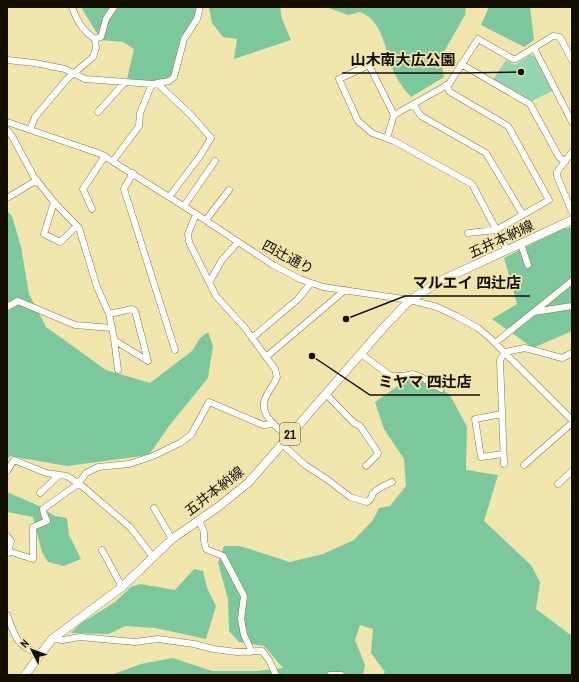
<svg xmlns="http://www.w3.org/2000/svg" width="579" height="682" viewBox="0 0 579 682" font-family="'Archivo Narrow','Noto Sans JP',sans-serif">
  <style>
    .green { fill: #92d5af }
    .forest { fill: #7dc79d }
    .lines { fill: none; stroke-linecap: round; stroke-linejoin: round }
    .minor-casing { stroke: #867c46; stroke-width: 7 }
    .major-casing { stroke: #867c46; stroke-width: 9 }
    .minor { stroke: #fff; stroke-width: 6 }
    .major { stroke: #fff; stroke-width: 8 }
    .labels { text-anchor: middle; dominant-baseline: central; stroke-width: 3.5; stroke-linejoin: round; paint-order: stroke }
    .shield { fill: #f0e5ac; stroke: #554e34; stroke-width: 1 }
    .shield-label { font-size: 13px; font-weight: bold; fill: #120e00 }
    .street-label { font-size: 14px; fill: #120e00; stroke: #f0e5ac }
    .leader { fill: none; stroke: #120e00; stroke-width: 1.5 }
    .callout-dot { fill: #120e00; stroke: #f0e5ac; stroke-width: 1.5 }
    .callout-label { font-size: 15px; text-anchor: middle; font-weight: bold; fill: #120e00; stroke: #f0e5ac; stroke-width: 3.5; stroke-linejoin: round; paint-order: stroke }
  </style>
  <rect width="100%" height="100%" fill="#f0e5ac"/>
  <path class="green" d="M530 55 535 56 552 91 532 101 493 80 506 60 515 65Z"/>
  <path class="forest" d="M81 7H200L188 30 171 78 157 82 127 79 134 49 123 42 101 40Z
    M209 7H280L282 19 291 40 234 59 237 39 223 37 212 23Z
    M326 7H466L465 15 441 57 444 77 411 97C405 90 400 84 396 76 385 56 385 21 360 12L348 15Z
    M489 7H530L534 40 524 47 481 25Z
    M7 211 12 216 21 247 29 294 46 327 106 370 150 383 192 351 200 338 208 332 213 346 208 378 169 426 149 455 67 466 10 456 7 460Z
    M572 227V331L533 348 492 319 517 304 504 258 561 229Z
    M412 376 429 380 450 395 467 427 466 470 498 475 484 521 531 565 540 582 536 609 572 636V675H382L385 672 371 653 373 629 360 625 355 640 365 665 363 675H111L141 664 173 658 212 671H257L283 668 264 646 239 642 229 631 228 599 218 563 224 546H240L290 562 323 554 354 540 373 520 379 508 390 506 406 486 404 459 384 429 375 402Z
    M7 492 39 506 55 516 67 518 69 535 81 559 64 566 48 562 42 552 33 517 7 512Z
    M194 569 203 571 207 588 216 606 206 639 155 628 125 626 109 634 71 633 80 624 115 602 131 587 140 584 175 590Z"/>
  <g class="lines">
    <g class="minor-casing">
      <path id="minor" d="M95 39 101 37 106 19 114 7
        M534 48 572 122
        M7 60 35 63 65 69 85 79 152 84 169 81 174 77 184 39 197 19 200 7
        M461 64 530 104 559 157 565 162
        M157 83 191 115 211 138 200 156 169 197
        M446 85 450 92 508 126 549 200 496 230 468 233
        M413 104 421 116 486 153 523 215
        M98 112 125 82
        M394 115 449 84 478 39 513 59H516L553 36 560 37 572 60
        M7 122 101 154 196 214 273 265 300 279 323 287 410 300 437 307 456 316 478 328 490 338 572 420
        M7 130 12 136 34 177 54 202 79 228 97 287 109 314 114 338 118 370
        M30 130 35 117 67 79 93 57 96 48 95 39C83 31 77 21 72 7
        M387 138 394 115 369 65 339 79 358 121 372 133 394 141 472 184 507 250
        M572 152 557 172V176L572 212
        M113 161 139 126 140 113 152 84
        M133 173 124 189 175 350
        M7 198 37 180
        M54 202 44 234 60 242 77 226
        M184 206 215 161
        M92 209 83 189 105 156
        M196 214 188 234 189 242 216 296 245 328 275 369 277 377C274 385 268 391 265 399 259 415 277 427 288 437
        M206 220 229 190
        M521 244 528 265
        M210 281 222 260 238 242
        M7 307 18 301 75 325 112 328
        M534 312 572 306
        M109 314 132 309 135 311 148 361 114 340
        M252 338 298 299 311 283
        M495 343 572 281
        M361 354 391 376H403L413 374 421 377 441 389
        M266 357 345 290
        M326 394 354 423 360 426 375 448 378 453 377 455 366 466
        M502 414 475 419 481 457 503 454
        M282 444 305 465 328 480 350 497 367 502C372 499 371 497 373 493 378 488 385 485 392 482
        M504 464 500 360 505 352 525 348 562 358 572 353
        M524 465 572 423
        M7 471 14 460 46 473 67 476 82 486 131 528 153 557
        M558 484 572 471
        M40 493 59 475
        M154 508 172 539
        M199 520 204 532V541L206 549 223 556 244 596 241 619 244 635 250 648V652
        M7 536 11 541 7 554
        M102 550 122 587
        M8 551 33 559V527L47 521 44 514 43 509 78 484 86 473 98 467 129 464 153 456 180 443 191 435 209 402 263 425 274 424
        M7 615C16 639 16 645 41 655
        M52 639 63 640 80 637 135 642 158 639 194 644 213 649 237 652 262 651 269 660 276 675
        M330 675H341"/>
    </g>
    <g class="major-casing">
      <path id="major" d="M25 675 52 639 122 587 172 539 218 507 249 482 384 327 410 300 440 281 572 220"/>
    </g>
    <use href="#minor" class="minor"/>
    <use href="#major" class="major"/>
  </g>
  <g class="labels">
    <rect class="shield" x="280" y="423" width="20" height="22" rx="3"/>
    <g class="shield-label">
      <text x="290" y="434">21</text>
    </g>
    <g class="street-label">
      <text transform="translate(501 239) rotate(-25)">五井本納線</text>
      <text transform="translate(288 257) rotate(28)">四辻通り</text>
      <text transform="translate(214 491) rotate(-38)">五井本納線</text>
    </g>
  </g>
  <path class="leader" d="M521 72L463 73H342M346 319L405 296H530M312 356L370 395H480"/>
  <g class="callout-dot">
    <circle cx="521" cy="72" r="4"/>
    <circle cx="346" cy="319" r="4"/>
    <circle cx="312" cy="356" r="4"/>
  </g>
  <g class="callout-label">
    <text x="403" y="65">山木南大広公園</text>
    <text x="467" y="288">マルエイ 四辻店</text>
    <text x="425" y="387">ミヤマ 四辻店</text>
  </g>
  <rect width="579" height="682" fill="none" stroke="#120e00" stroke-width="16"/>
  <g transform="translate(32 650) rotate(312)" stroke="#f0e5ac" stroke-width="3" paint-order="stroke">
  <path d="M0-3L7 15L0 10L-7 15Z" fill="#120e00"/>
  <text y="-6" font-size="11" font-weight="bold" text-anchor="middle" fill="#120e00">N</text>
  </g>
</svg>
